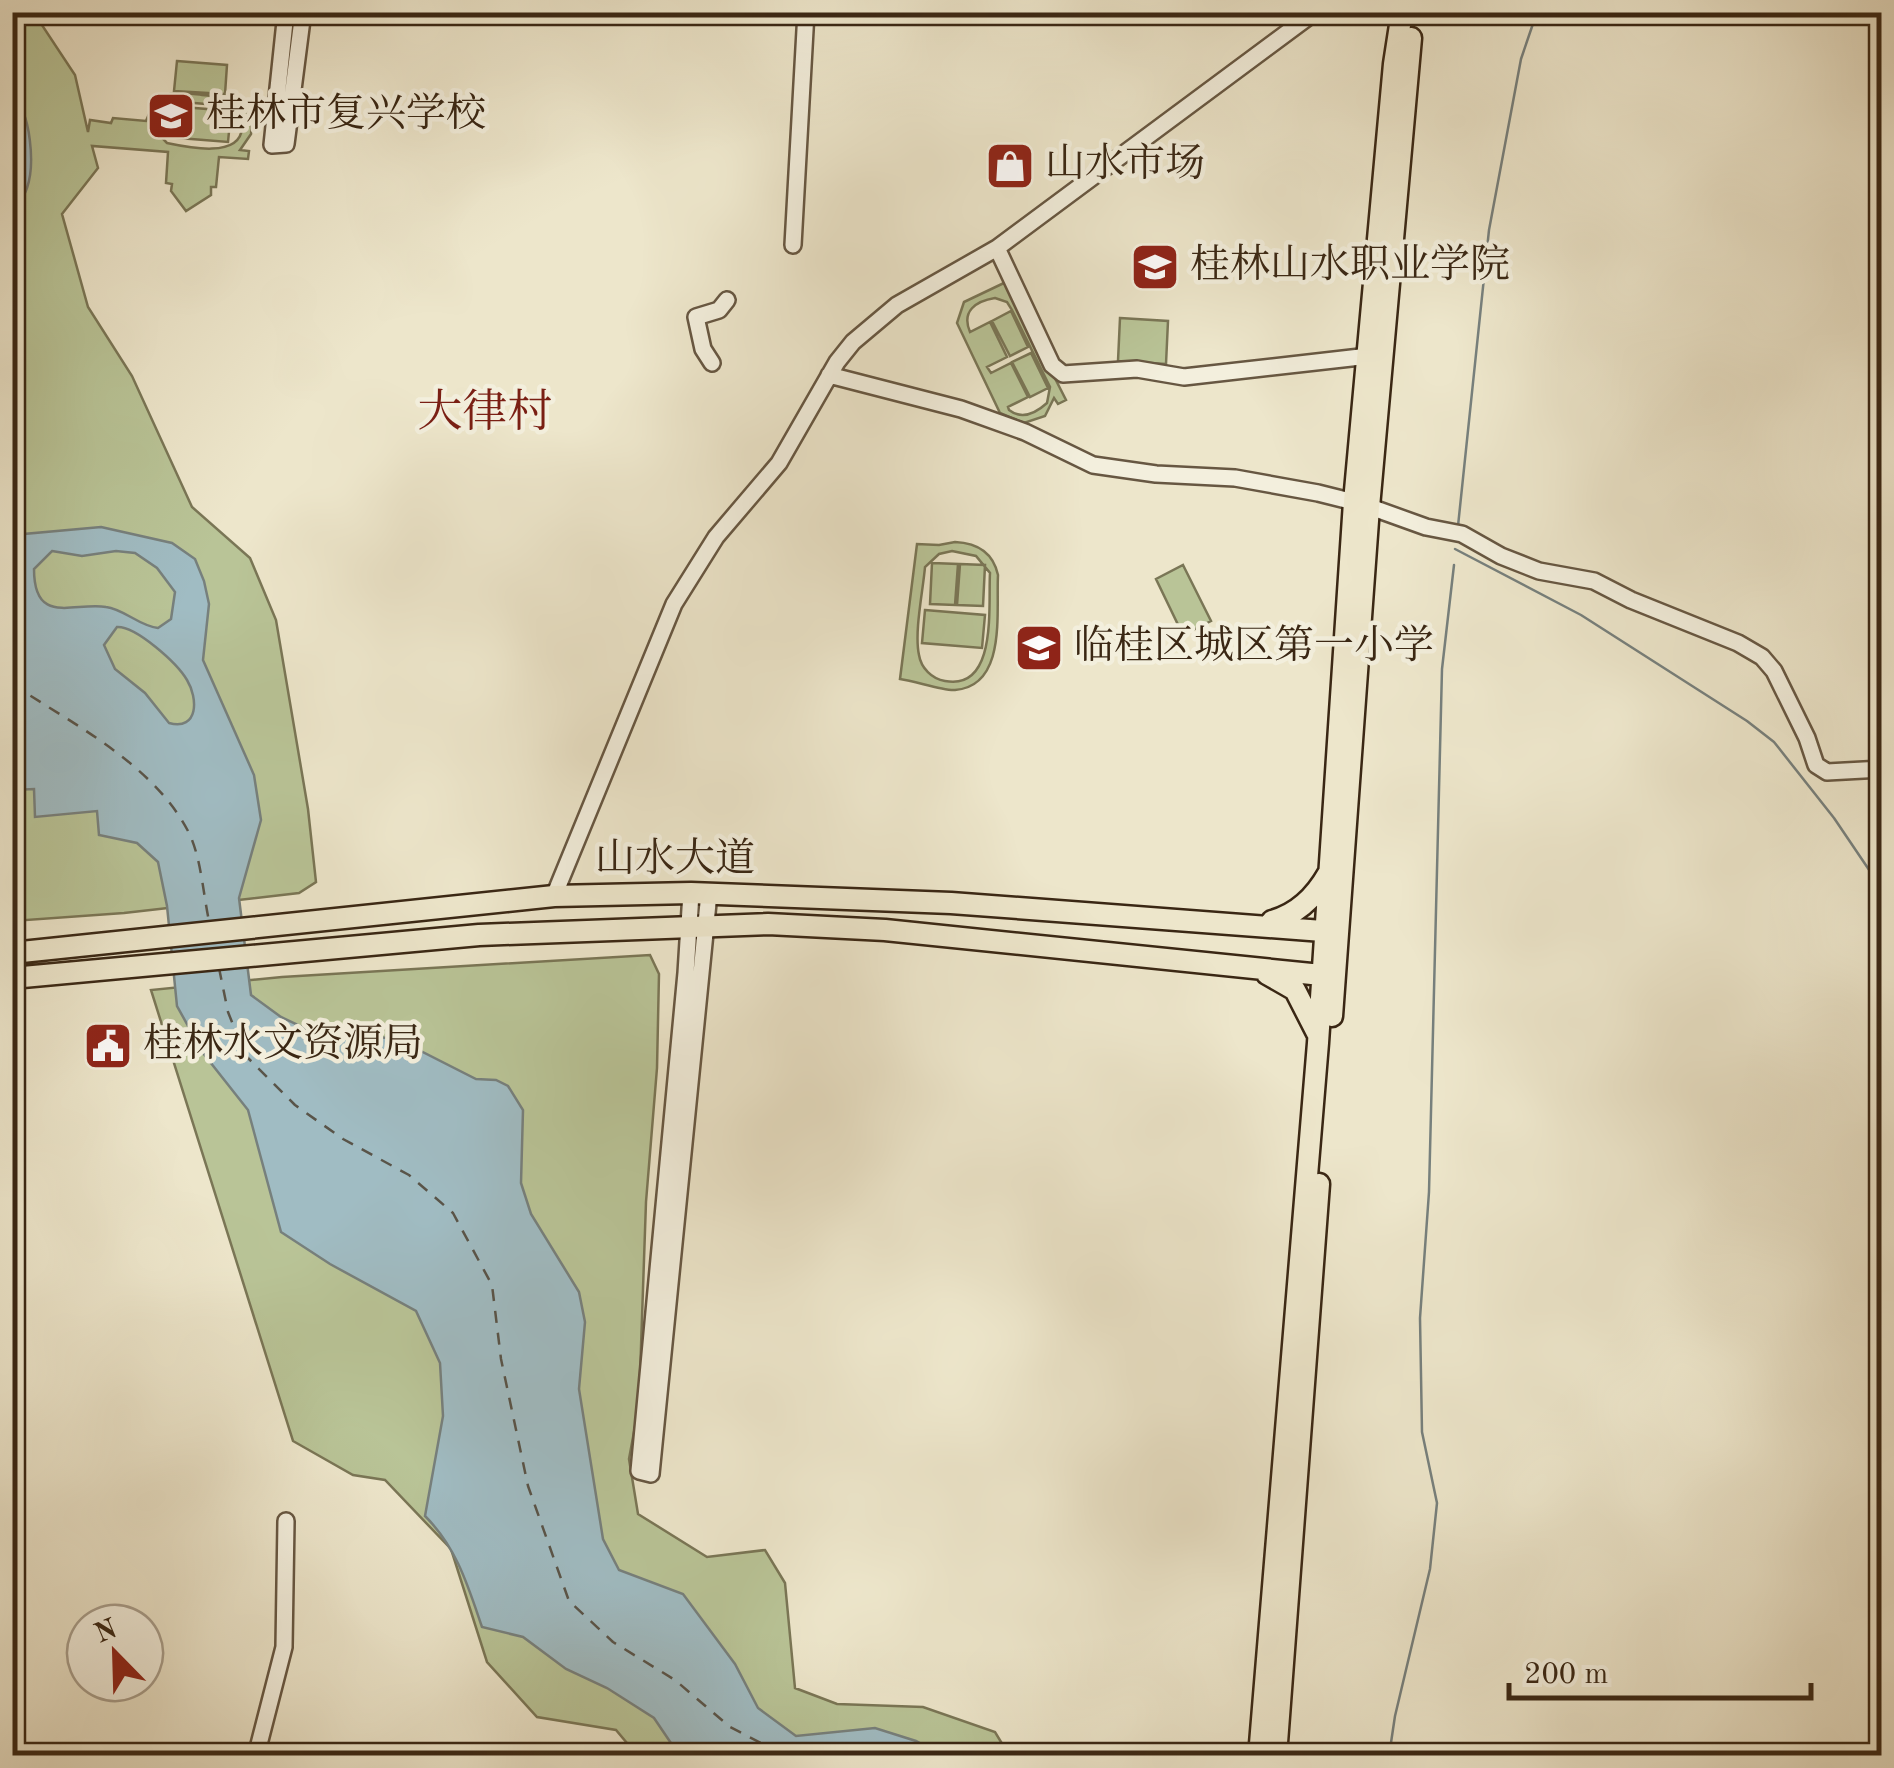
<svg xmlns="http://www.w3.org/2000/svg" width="1894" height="1768" viewBox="0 0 1894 1768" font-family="'Old Standard TT','Noto Serif SC',serif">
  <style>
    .green { fill: #b9c497; stroke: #7a7656; stroke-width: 2.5; fill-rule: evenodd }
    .water { fill: #a0bcc3; stroke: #77807d; stroke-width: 2.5; fill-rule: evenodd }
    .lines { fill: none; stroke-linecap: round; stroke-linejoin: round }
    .stream { stroke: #77807d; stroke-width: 2.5 }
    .ferry { stroke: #595449; stroke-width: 2.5; stroke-dasharray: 12 10; stroke-linecap: butt }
    .minor-casing { stroke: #675742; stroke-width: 20 }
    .major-casing { stroke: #3a2714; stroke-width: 25 }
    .minor { stroke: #f3efdd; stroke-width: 15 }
    .major { stroke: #ede6cb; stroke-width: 20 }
    .labels { text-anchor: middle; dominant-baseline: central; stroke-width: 9; stroke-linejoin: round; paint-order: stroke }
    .poi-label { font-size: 40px; fill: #3a2714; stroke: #f3efdd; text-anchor: start }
    .street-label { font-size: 40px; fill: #3a2714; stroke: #f3efdd }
    .quarter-label { font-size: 45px; fill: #7a1f14; stroke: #f3efdd }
  </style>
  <rect width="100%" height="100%" fill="#ede6cb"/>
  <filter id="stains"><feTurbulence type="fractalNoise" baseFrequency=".002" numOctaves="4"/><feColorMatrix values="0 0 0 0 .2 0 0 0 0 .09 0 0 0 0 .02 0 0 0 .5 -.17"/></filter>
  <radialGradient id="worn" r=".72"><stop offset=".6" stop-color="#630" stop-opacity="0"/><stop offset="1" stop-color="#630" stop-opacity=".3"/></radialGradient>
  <path class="green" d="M30 12 38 19 75 75 88 132 90 120 111 123 113 118 146 121 155 100C170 90 184 93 202 95 228 97 254 101 251 134L240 150 249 151 248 159 219 157 216 187H211V195L186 211 171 191 172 184 166 183 168 152 92 146 98 168 62 214 88 307 132 376 192 507 250 558 276 620 308 809 316 882 299 893 124 913 13 921 12 13ZM170 101 230 106C237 112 243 118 242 128 240 159 186 147 167 143 152 129 152 112 170 101Z
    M177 61 227 65 225 94 174 91Z
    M170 106 231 111 228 142 167 137Z
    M1006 282 1066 400 1058 404 1054 398 1045 416 1024 423 1000 413 957 323 964 302ZM995 298 1007 302 1012 310 1050 387 1047 403C1036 413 1022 420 1009 410L1008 407 1028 397 1011 363 991 373 987 367 1007 357 990 322 970 332C961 311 976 301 995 298Z
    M1011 311 1028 347 1010 356 992 321Z
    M1120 318 1168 321 1166 364 1118 361Z
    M1031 353 1048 388 1030 397 1012 362Z
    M955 542C977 543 993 552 998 575 996 612 1007 686 955 690 942 691 916 681 900 679L917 544 939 545ZM952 551 976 556 990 573C988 605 998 691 945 681 932 679 921 668 919 655 914 632 923 591 925 567L939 554Z
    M932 563 958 564 955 605 930 604Z
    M960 564 985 565 983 606 957 605Z
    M1183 565 1211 621 1183 635 1156 579Z
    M925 610 985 615 982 648 922 643Z
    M650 955 659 974 657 1068 646 1202 639 1405 629 1459 638 1514 707 1557 765 1550 785 1583 795 1688 837 1704 923 1707 995 1732 1009 1755H637L616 1730 537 1717 487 1662 451 1549 385 1480 353 1475 293 1441 151 990 282 977Z"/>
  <path class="water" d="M13 97C31 112 35 165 27 188 24 198 17 206 13 216Z
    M101 527 172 543 195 559 204 581 209 604 203 660 254 775 261 820 239 898 251 995 281 1017 321 1036 395 1038 476 1079 496 1080 508 1086 523 1110 521 1183 531 1214 579 1292 585 1322 579 1389 603 1539 619 1570 683 1594 735 1664 758 1708 796 1736 875 1728 916 1741 941 1755H679L654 1718 607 1688 566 1669 523 1637 482 1627C468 1586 457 1548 425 1516L443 1416 440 1363 416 1311 330 1264 281 1232 248 1110 203 1053 177 1006 167 906 158 862 137 843 99 835 97 811 35 817 34 789 13 790V535ZM52 551 82 556 116 551 135 553 157 568 175 592 171 619 158 628C139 626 124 609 106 607 73 602 34 626 34 569ZM117 627C136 626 177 663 187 680 198 698 199 731 169 723L145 693 115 669 104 645Z"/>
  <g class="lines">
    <path class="stream" d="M1458 526 1489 230 1521 59 1537 12
      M1455 549 1581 615 1747 721 1774 742 1834 818 1882 889
      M1389 1756 1395 1716 1430 1569 1437 1503 1422 1432 1420 1318 1429 1192 1442 669 1454 565"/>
    <path class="ferry" d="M12 684C73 724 153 764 188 831 201 856 203 893 209 921
      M219 968 228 1012 245 1055 295 1105 343 1139 409 1175 453 1213 492 1285 501 1359 528 1486 569 1601 613 1642 675 1680 730 1727 786 1756"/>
    <g class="minor-casing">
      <path id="minor" d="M286 12 272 145 286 144 303 12
        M793 245 806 12
        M997 248 1052 365 1063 374 1137 369 1184 377 1369 356
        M712 363 703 349 696 317 719 310 727 300
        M829 375 961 409 1025 432 1093 465 1156 474 1235 478 1318 493 1362 504 1426 527 1462 534 1501 556 1539 571 1594 581 1631 600 1738 643 1762 657 1774 671 1807 738 1816 765 1827 772 1882 769
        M691 893 686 973 639 1471 651 1474 709 893
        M554 896 674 604 716 537 779 463 837 362 853 342 897 305 997 248 1315 12
        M256 1756 284 1647 286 1521"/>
    </g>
    <g class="major-casing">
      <path id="major" d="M1272 921C1298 914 1315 897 1328 874
        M12 953 554 896 691 893 951 903 1336 932
        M1267 974 1295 990 1317 1033
        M12 978 479 935 768 924 885 930 1331 976
        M1332 1016 1369 507 1411 38
        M1259 1756 1318 1043 1354 502 1394 64 1402 12
        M1276 1756 1319 1184"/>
    </g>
    <use href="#minor" class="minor"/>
    <use href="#major" class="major"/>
  </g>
  <defs>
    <g id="school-square" transform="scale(2.5)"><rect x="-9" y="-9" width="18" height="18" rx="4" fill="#8f2418" stroke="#f3efdd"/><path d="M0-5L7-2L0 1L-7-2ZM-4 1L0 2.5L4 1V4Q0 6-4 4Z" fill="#fff"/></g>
    <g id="shop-square" transform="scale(2.5)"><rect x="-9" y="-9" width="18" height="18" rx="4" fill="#8f2418" stroke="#f3efdd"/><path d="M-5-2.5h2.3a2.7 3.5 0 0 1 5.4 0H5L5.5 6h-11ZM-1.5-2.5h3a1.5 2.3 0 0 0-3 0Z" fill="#fff"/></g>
    <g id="university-square" transform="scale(2.5)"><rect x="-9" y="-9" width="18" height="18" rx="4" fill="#8f2418" stroke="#f3efdd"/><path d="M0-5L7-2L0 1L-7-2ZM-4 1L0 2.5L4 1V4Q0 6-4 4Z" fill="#fff"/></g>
    <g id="civic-square" transform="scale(2.5)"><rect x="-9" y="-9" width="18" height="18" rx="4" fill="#8f2418" stroke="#f3efdd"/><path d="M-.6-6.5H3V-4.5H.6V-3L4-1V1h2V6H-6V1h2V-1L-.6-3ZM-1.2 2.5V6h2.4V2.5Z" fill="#fff"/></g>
  </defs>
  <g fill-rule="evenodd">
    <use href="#school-square" x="171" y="116"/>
    <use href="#shop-square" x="1010" y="166"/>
    <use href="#university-square" x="1155" y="267"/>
    <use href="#school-square" x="1039" y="648"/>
    <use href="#civic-square" x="108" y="1046"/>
  </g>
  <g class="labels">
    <g class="poi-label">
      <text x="206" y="116">桂林市复兴学校</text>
      <text x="1045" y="166">山水市场</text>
      <text x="1190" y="267">桂林山水职业学院</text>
      <text x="1074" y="648">临桂区城区第一小学</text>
      <text x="143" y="1046">桂林水文资源局</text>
    </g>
    <g class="street-label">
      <text x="675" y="861">山水大道</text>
    </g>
    <g class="quarter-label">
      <text x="485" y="414">大律村</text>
    </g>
  </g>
  <rect width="1894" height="1768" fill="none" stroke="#ede6cb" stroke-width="50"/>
  <rect x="15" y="15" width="1864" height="1738" fill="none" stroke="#3a2714" stroke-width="5"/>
  <rect x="25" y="25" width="1844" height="1718" fill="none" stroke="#3a2714" stroke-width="2.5"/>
  <g transform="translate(115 1653) rotate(337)"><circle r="48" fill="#f3efdd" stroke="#a99f8d" stroke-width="2.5"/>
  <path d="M0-8L18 38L0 25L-18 38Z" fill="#8f2418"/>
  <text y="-15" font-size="28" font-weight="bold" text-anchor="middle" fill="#3a2714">N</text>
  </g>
  <path d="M1509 1683v15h302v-15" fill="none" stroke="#3a2714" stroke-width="5"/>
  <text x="1524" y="1683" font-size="30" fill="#3a2714" stroke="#f3efdd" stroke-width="8" paint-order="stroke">200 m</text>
  <rect width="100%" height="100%" filter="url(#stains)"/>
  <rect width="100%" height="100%" fill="url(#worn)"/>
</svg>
